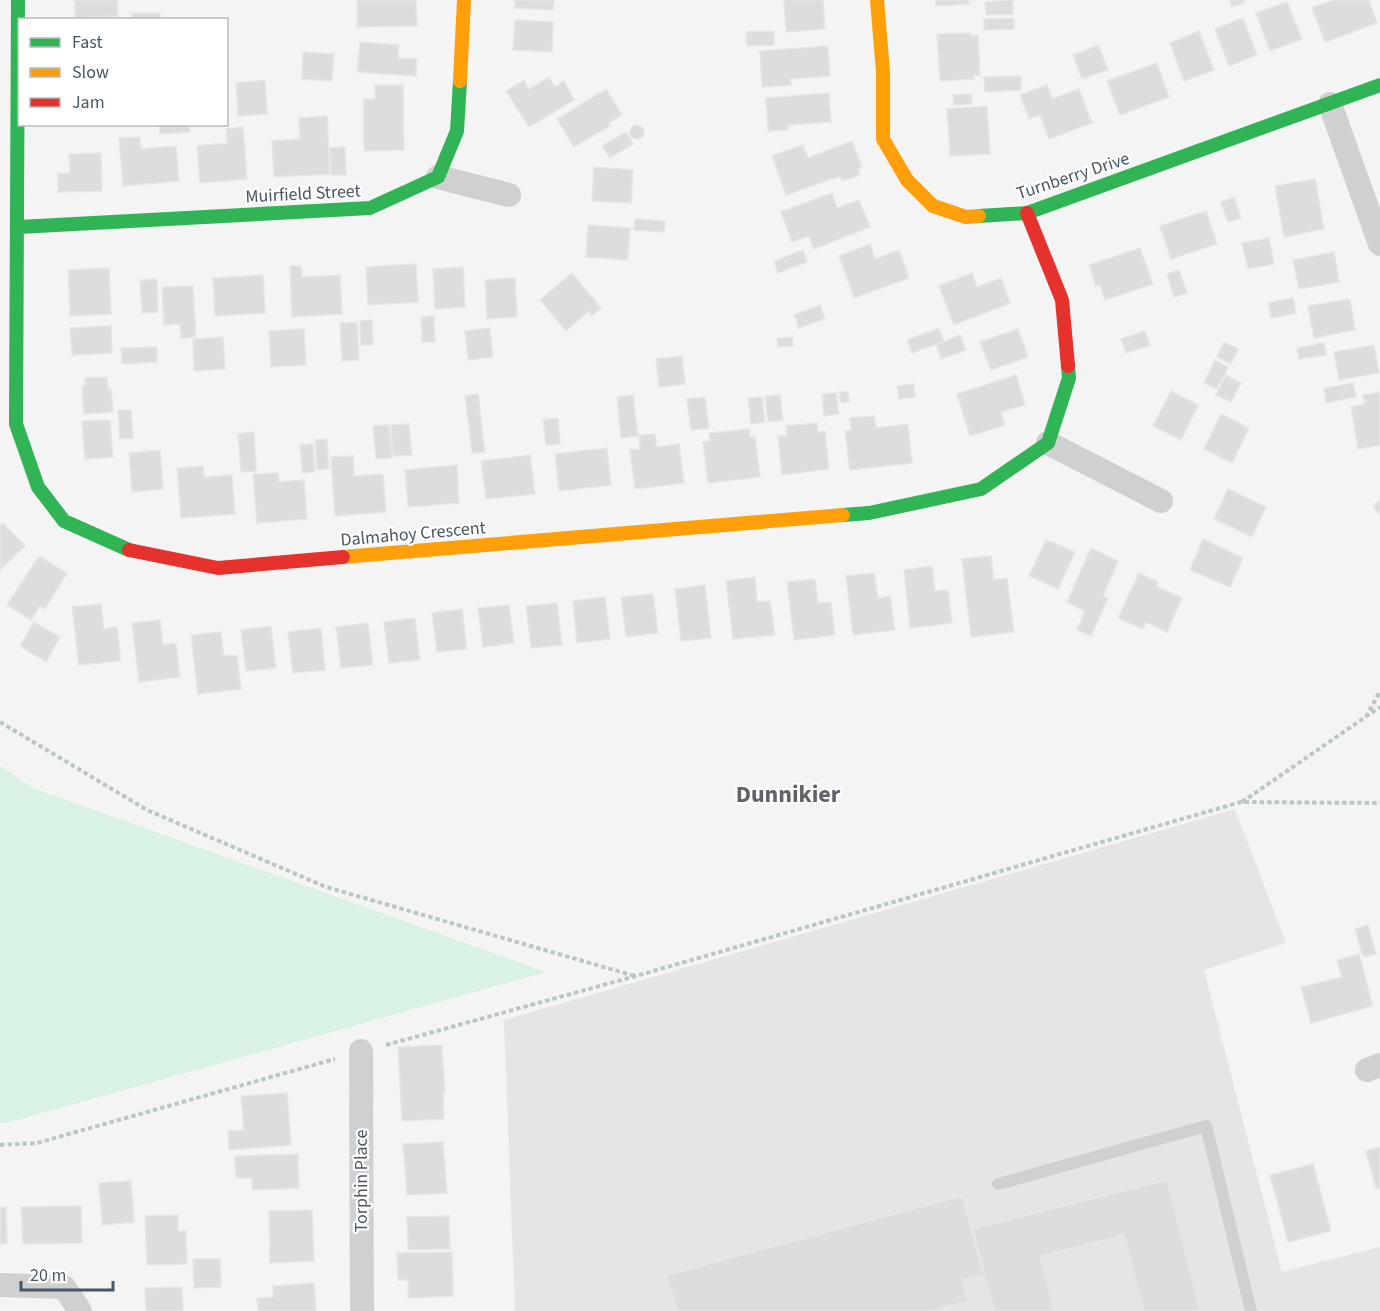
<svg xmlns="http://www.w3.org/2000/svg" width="1380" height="1311" viewBox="0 0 1380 1311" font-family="'Source Sans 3',sans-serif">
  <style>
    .education { fill: #e6e5e6 }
    .green { fill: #d9f2e3 }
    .building { fill: #ddddde; stroke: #e5e6e7; stroke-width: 1.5 }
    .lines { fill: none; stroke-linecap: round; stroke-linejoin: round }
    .path { stroke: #bcc7c4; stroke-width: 4; stroke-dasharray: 4.5 3; stroke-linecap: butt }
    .lane { stroke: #ced0d2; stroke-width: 12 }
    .street { stroke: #ced0d2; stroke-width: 24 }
    .fast { stroke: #30b455; stroke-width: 14 }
    .slow { stroke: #ff9f0a; stroke-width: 14 }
    .jam { stroke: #e5322d; stroke-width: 14 }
    .labels { text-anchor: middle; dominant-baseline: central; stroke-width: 4.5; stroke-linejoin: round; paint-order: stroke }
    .street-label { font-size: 18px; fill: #4a5661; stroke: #fff }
    .district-label { font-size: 24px; font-weight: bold; fill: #5f6368; stroke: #fff }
  </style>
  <rect width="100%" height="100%" fill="#f4f4f4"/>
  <path class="education" d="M1235 809 1286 943 1204 970 1282 1272 1380 1247V1311H515L504 1020Z"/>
  <path class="green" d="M0 766 33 788 546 972 10 1122 0 1123Z"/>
  <path class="building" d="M75 0H117L118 16 75 18Z
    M357 0H416L417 26 357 27Z
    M515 0H554L553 10 515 8Z
    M784 0H823L825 29 786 32Z
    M935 0H974H969V4L936 6Z
    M1013 0V14L986 15 985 2Z
    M1230 0H1245V2L1232 7Z
    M1334 0H1369L1377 23 1325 42 1312 8Z
    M1287 2 1302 39 1270 51 1256 13Z
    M132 13H160V20H132Z
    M1014 18V29L984 30V19Z
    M1243 18 1257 55 1229 66 1215 29Z
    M515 20 553 22 552 52 513 50Z
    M774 31V45L747 46 746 32Z
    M1199 31 1214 70 1184 81 1170 43Z
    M971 33V36L978 35 980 75H974V79L940 81 937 34Z
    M360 42 399 45 398 58 417 59 416 76 357 72Z
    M1098 45 1108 70 1082 79 1073 55Z
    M828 46 830 76 790 79 791 85 762 87 760 51Z
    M303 52 334 54 332 81 302 79Z
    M1157 63 1169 97 1120 115 1107 81Z
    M1021 76V90L985 92 984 77Z
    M549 77 555 87 564 81 574 100 529 127 506 91 524 80 529 89Z
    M265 80 267 114 238 116 236 83Z
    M375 85H403L404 150 364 151V99H375Z
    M1047 85 1052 99 1079 89 1092 123 1049 139 1040 115 1029 119 1020 95Z
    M606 89 622 115 609 123 610 126 574 147 557 119Z
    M829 93 831 122 788 125V130L768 131 766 98Z
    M971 94 972 104 954 105 953 95Z
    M987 106 990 154 950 156 947 109Z
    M327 116 330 174 274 177 272 141 300 139 299 118Z
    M159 124H190V132L160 134Z
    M630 132a7 7 0 1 1 14 0a7 7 0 1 1-14 0Z
    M243 127 247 179 200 183 197 146 227 143 226 129Z
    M626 132 633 144 610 158 602 146Z
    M140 137 141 149 176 146 179 181 123 186 119 138Z
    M852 141 862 167 858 169 860 175 842 181 840 176 786 195 772 156 803 145 808 158Z
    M345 147 346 175H331L330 148Z
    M101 153 102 191 58 192V173H70L69 154Z
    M594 167 633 170 631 203 592 201Z
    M1315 179 1324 229 1284 237 1275 186Z
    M832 193 837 208 859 200 870 227 814 249 809 236 792 242 781 212Z
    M1234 197 1241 218 1228 222 1221 202Z
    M1206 211 1217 244 1171 259 1160 226Z
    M635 219 665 221 664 232 634 230Z
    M588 225 630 228 628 260 586 257Z
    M1269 238 1274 264 1248 269 1242 243Z
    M870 244 875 259 899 250 909 278 854 298 839 256Z
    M1140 248 1153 284 1105 300 1100 285 1096 286 1089 265Z
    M803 250 807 262 778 273 774 261Z
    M1334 252 1339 282 1299 289 1293 260Z
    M416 264 418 302 368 305 366 267Z
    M290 266H301L302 277 340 275 342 314 292 317Z
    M463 267 465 307 435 309 433 269Z
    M109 268 111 314 70 316 68 270Z
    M1179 270 1187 293 1174 297 1167 274Z
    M572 273 601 308 592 316 589 311 566 331 540 300Z
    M972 273 977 287 1001 278 1010 303 954 325 939 286Z
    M263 275 265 313 215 316 213 278Z
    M515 278 517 317 487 319 485 280Z
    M157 279 158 312 142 313 140 280Z
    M193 286 196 337 181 338 180 324 164 325 162 287Z
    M1293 298 1296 313 1271 318 1268 303Z
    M1350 299 1355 330 1314 338 1308 306Z
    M820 305 825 319 799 328 794 315Z
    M434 316 435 342H422L421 317Z
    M372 320 373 345H361L360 321Z
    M357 322 359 360 342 361 340 323Z
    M111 326 112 353 72 355 70 328Z
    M490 328 493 357 468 360 465 331Z
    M939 328 944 341 912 353 907 340Z
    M304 329 306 365 271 367 269 331Z
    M1018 329 1028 357 991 370 980 342Z
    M1145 331 1150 345 1126 353 1121 339Z
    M960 335 966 350 941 359 936 345Z
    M223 337 225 369 194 371 193 339Z
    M792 337 793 346 778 347 777 338Z
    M1224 342 1238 349 1231 364 1217 357Z
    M1324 343 1326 355 1299 359 1297 348Z
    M1374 345 1379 373 1339 380 1334 352Z
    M157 347V362L122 364 121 348Z
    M682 356 685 384 659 387 656 359Z
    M1215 360 1228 367 1217 389 1204 383Z
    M1016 375 1025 405 1001 412 1005 425 970 436 957 394Z
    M1226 375 1241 383 1231 402 1216 395Z
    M107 377 108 389H111L113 412 84 414 82 386H85V378Z
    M1353 383 1356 397 1326 403 1324 388Z
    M914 384 915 397 899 399 897 386Z
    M1171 391 1198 405 1181 440 1153 426Z
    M839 392H848L849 402 841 403Z
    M1380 392V445L1358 449 1351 407 1365 404 1363 395Z
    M836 393 839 414 824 416 822 394Z
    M478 394 485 452 472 453 465 396Z
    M633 395 638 436 621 438 617 397Z
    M780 395 783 420 768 422 765 396Z
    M705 397 709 428 691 430 687 399Z
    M762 397 765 422 751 424 748 398Z
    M118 410H131L133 438 120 439Z
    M1221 414 1249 428 1232 463 1204 449Z
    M874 416 876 428 908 424 912 463 850 470 845 431 851 430 850 418Z
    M558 418 560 444 546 445 543 420Z
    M110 420 113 457 85 459 82 421Z
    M817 423 818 432 825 431 829 469 782 475 778 436 787 435 786 426Z
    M409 424 412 455 393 456 391 425Z
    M389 425 392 458 376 459 373 426Z
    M749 429 750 437H755L760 477 708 483 703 442 710 441 709 433Z
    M254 432 256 471 241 472 238 434Z
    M655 434 657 447 679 444 684 483 635 489 630 450 640 449 639 435Z
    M327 439 329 469 317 470 315 440Z
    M313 444 315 472 302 473 300 445Z
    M607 448 611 485 559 491 555 454Z
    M160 450 163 489 132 492 129 453Z
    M530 455 535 494 486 499 481 461Z
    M353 456 354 476 383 474 386 512 335 516 331 457Z
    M457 465 459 503 408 507 405 470Z
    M203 466 204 477 232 475 235 514 181 518 177 468Z
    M278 473 279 482 304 480 307 519 257 523 253 474Z
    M1228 489 1266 507 1252 537 1214 519Z
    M1380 500V515L1373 506Z
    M3 523 25 546 0 570V526Z
    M1203 539 1243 558 1230 587 1190 570Z
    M1046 540 1075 552 1058 589 1029 576Z
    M1091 548 1118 561 1103 596 1108 598 1091 636 1077 630 1085 611 1067 602Z
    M39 556 67 573 45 609 40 606 31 620 7 605Z
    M991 556 994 580 1007 578 1014 632 971 637 962 559Z
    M932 566 935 591 948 590 952 623 910 628 904 570Z
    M874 573 878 598 890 596 895 630 853 635 846 576Z
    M1139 573 1158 582 1156 586 1182 598 1167 632 1146 622 1143 629 1118 618Z
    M755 577 757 602 770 601 775 635 733 639 726 581Z
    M815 579 818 603 831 602 835 635 794 640 787 582Z
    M705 585 711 638 681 641 675 589Z
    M653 594 658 633 626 637 621 597Z
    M605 597 610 639 577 643 573 601Z
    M557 603 562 645 531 648 526 606Z
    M101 604 104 629 117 627 121 661 79 665 72 607Z
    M509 605 514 643 483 647 478 608Z
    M462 609 467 649 437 652 432 613Z
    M415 618 420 660 389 663 384 622Z
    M160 620 163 645 176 643 180 677 139 682 132 623Z
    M34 622 60 637 46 662 20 646Z
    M368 623 373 665 341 668 336 627Z
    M271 626 276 668 246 671 241 630Z
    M321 628 325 670 293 673 288 632Z
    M221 632 224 656 237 655 241 689 198 694 191 635Z
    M1368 925 1376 954 1363 957 1355 929Z
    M1359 954 1373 1006 1311 1023 1301 987 1342 977 1337 960Z
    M442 1045 445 1094H443L444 1119 402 1121 398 1047Z
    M287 1093 291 1145 229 1150 228 1131 244 1130 241 1096Z
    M443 1142 447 1193 407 1195 403 1144Z
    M1380 1147V1188L1376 1189 1366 1151Z
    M298 1154 299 1188 252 1190V1178H236L235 1156Z
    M1313 1164 1331 1231 1288 1242 1270 1175Z
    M1167 1180 1200 1311H1144L1124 1235 1040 1256 1054 1311H994L973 1229Z
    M131 1181 134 1222 102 1225 99 1183Z
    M962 1196 984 1275 962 1280 968 1301 931 1311H677L667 1275Z
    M81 1206 82 1243 23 1244 21 1207Z
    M6 1207 7 1244H0V1208Z
    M312 1210 314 1261 270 1263 269 1211Z
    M178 1215V1231H186L187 1264 147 1265 145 1216Z
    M449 1216 450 1249 408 1250 407 1217Z
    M452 1252 453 1296 408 1298V1280H398L397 1253Z
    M193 1259H220L221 1287 194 1288Z
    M314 1283 316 1311H258L257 1298 273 1297V1286Z
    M182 1287 183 1311H146L145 1288Z"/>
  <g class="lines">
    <path class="path" d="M1366 717 1380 691
      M0 722 147 810 326 887 635 976
      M1242 802 1380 707
      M386 1045 636 976 1241 802 1380 803
      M0 1145 37 1143 335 1059"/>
    <path class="lane" d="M998 1184 1206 1126 1251 1311"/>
    <path class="street" d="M1330 104 1380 244
      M438 177 509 195
      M1048 443 1161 501
      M361 1051 362 1311
      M1367 1070 1380 1065
      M0 1285 64 1287 80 1311"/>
    <path class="fast" d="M18 0 16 424 38 487 64 521 129 550
      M979 216 1027 213 1380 85
      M19 227 370 208 438 177 457 131 460 81
      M843 515 869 513 981 489 1048 443 1069 378 1068 366"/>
    <path class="slow" d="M877 0 883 72V139L907 180 933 206 966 217 979 216
      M460 81 464 0
      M343 557 843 515"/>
    <path class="jam" d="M1027 213 1062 300 1068 366
      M129 550 218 568 343 557"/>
  </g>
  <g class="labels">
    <g class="street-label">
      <text transform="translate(1073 176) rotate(-18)">Turnberry Drive</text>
      <text transform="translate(303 194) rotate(-3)">Muirfield Street</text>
      <text transform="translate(413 534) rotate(-5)">Dalmahoy Crescent</text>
      <text transform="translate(361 1181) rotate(-90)">Torphin Place</text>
    </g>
    <g class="district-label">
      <text x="788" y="794">Dunnikier</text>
    </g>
  </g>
  <rect x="18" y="18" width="210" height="108" fill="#ffffff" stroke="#b7bbc0" stroke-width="1.5"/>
  <rect x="30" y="38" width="30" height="9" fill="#30b455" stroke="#b7bbc0" stroke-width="1.5"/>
  <text x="72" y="48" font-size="18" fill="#4a5661">Fast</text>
  <rect x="30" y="68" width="30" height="9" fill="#ff9f0a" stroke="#b7bbc0" stroke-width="1.5"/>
  <text x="72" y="78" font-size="18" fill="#4a5661">Slow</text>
  <rect x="30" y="98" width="30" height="9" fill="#e5322d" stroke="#b7bbc0" stroke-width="1.5"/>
  <text x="72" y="108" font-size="18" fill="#4a5661">Jam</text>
  <path d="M21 1281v9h92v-9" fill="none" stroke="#4a5661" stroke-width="3"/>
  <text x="30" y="1281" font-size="18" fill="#4a5661" stroke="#ffffff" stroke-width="4.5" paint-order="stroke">20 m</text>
</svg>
